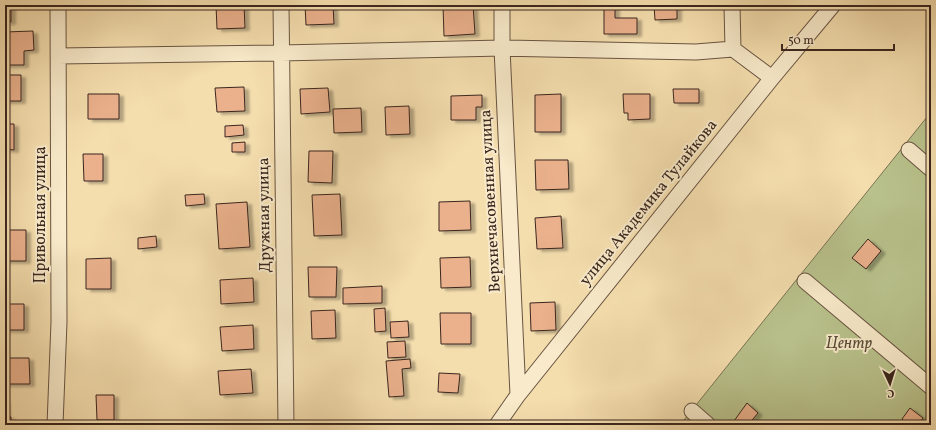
<svg xmlns="http://www.w3.org/2000/svg" width="936" height="430" viewBox="0 0 936 430" font-family="Vollkorn,serif">
  <style>
    .green { fill: #b9c28c; stroke: #7a7455 }
    .building { fill: #eab18c; stroke: #3a261e; filter: url(#shadow) }
    .lines { fill: none; stroke-linecap: round; stroke-linejoin: round }
    .minor-casing { stroke: #695442; stroke-width: 17 }
    .minor { stroke: #f8eaca; stroke-width: 15 }
    .labels { text-anchor: middle; dominant-baseline: central; stroke-width: 4; stroke-linejoin: round; paint-order: stroke }
    .street-label { font-size: 16px; fill: #3a261e; stroke: #f8eaca }
    .park-label { font-size: 16px; font-style: italic; fill: #5a4d3a; stroke: #f8eaca }
  </style>
  <defs>
    <filter id="shadow"><feDropShadow dx="4.5" dy="2.5" stdDeviation="1" flood-color="#0004"/></filter>
  </defs>
  <rect width="100%" height="100%" fill="#f5deae"/>
  <filter id="stains"><feTurbulence type="fractalNoise" baseFrequency=".005" numOctaves="4"/><feColorMatrix values="0 0 0 0 .2 0 0 0 0 .09 0 0 0 0 .02 0 0 0 .5 -.17"/></filter>
  <radialGradient id="worn" r=".72"><stop offset=".6" stop-color="#630" stop-opacity="0"/><stop offset="1" stop-color="#630" stop-opacity=".3"/></radialGradient>
  <path class="green" d="M931 112V425H680Z"/>
  <path class="building" d="M5 5H11V22H5Z
    M216 5H244L245 28 217 29Z
    M305 5H333L334 24 306 25Z
    M443 5H473L475 34 444 36Z
    M604 5H615V18H637V34H604Z
    M654 5H677V19L655 20Z
    M33 31 34 50 24 51V65H5V32Z
    M5 75H21V101H5Z
    M244 87 245 111 217 112 215 88Z
    M328 88 330 112 301 114 300 89Z
    M673 89H699V103H674Z
    M88 94H119V119H88Z
    M561 94V132H535V95Z
    M623 94H650V119L628 120V113H624Z
    M482 95V107H476V120H451V96Z
    M409 106 410 134 386 135 385 107Z
    M361 108 362 132 334 133 333 109Z
    M5 124H14V150L5 149Z
    M243 125 244 135 225 137V126Z
    M245 142V152H232V143Z
    M309 151H333L332 183 308 182Z
    M83 154H103V181H84Z
    M535 160H568L569 189 536 190Z
    M204 194 205 204 186 206 185 195Z
    M340 194 342 235 314 236 312 195Z
    M470 201 471 230 439 231V202Z
    M247 202 250 247 219 249 216 204Z
    M561 216 563 248 537 249 535 218Z
    M5 230H26V261H5Z
    M156 236 157 247 138 249V238Z
    M868 239 881 251 866 269 852 258Z
    M470 257 471 287 441 288 440 258Z
    M111 258V289H86V259Z
    M308 267H337L336 297H309Z
    M253 278 254 302 221 304 220 280Z
    M382 286V303L343 304V288Z
    M555 302 556 330 531 331 530 303Z
    M5 304H24V330H5Z
    M385 308 386 331 375 332 374 309Z
    M335 310 336 338 312 339 311 311Z
    M440 313H471V344H441Z
    M408 321 409 337 391 338 390 322Z
    M253 325 254 349 222 351 220 327Z
    M405 341 406 357 388 358 387 342Z
    M5 358H29L30 384H5Z
    M410 359 411 368 402 369 404 396 389 397 386 361Z
    M251 369 253 393 220 395 218 371Z
    M439 373 460 374 458 393 438 392Z
    M96 395H114V420H97Z
    M5 400 6 417H11V425H5Z
    M747 403 758 413 748 425H739L734 421Z
    M910 408 923 418 918 425H909L902 419Z"/>
  <g class="lines">
    <g class="minor-casing">
      <path id="minor" d="M281 5 286 425
        M502 5V48L518 395
        M732 5 733 49
        M58 56 281 53 502 48 696 52 733 49 772 78
        M909 150 931 169
        M805 281 931 387
        M692 411 708 425
        M55 425 59 322 58 5
        M497 425 518 395 772 78 833 5"/>
    </g>
    <use href="#minor" class="minor"/>
  </g>
  <g class="labels">
    <g class="street-label">
      <text transform="translate(491 201) rotate(-93)">Верхнечасовенная улица</text>
      <text transform="translate(649 203) rotate(-51)">улица Академика Тулайкова</text>
      <text transform="translate(41 215) rotate(-90)">Привольная улица</text>
      <text transform="translate(265 215) rotate(-91)">Дружная улица</text>
    </g>
    <g class="park-label">
      <text x="849" y="344">Центр</text>
    </g>
  </g>
  <rect width="936" height="430" fill="none" stroke="#f5deae" stroke-width="20"/>
  <rect x="6" y="6" width="924" height="418" fill="none" stroke="#3a261e" stroke-width="2"/>
  <rect x="10" y="10" width="916" height="410" fill="none" stroke="#3a261e"/>
  <g transform="translate(890 384) rotate(176)" stroke="#f8eaca" stroke-width="3" paint-order="stroke">
  <path d="M0-3L7 15L0 10L-7 15Z" fill="#3a261e"/>
  <text y="-6" font-size="11" font-weight="bold" text-anchor="middle" fill="#3a261e">С</text>
  </g>
  <path d="M782 44v6h112v-6" fill="none" stroke="#3a261e" stroke-width="2"/>
  <text x="788" y="44" font-size="12" fill="#3a261e" stroke="#f8eaca" stroke-width="3" paint-order="stroke">50 m</text>
  <rect width="100%" height="100%" filter="url(#stains)"/>
  <rect width="100%" height="100%" fill="url(#worn)"/>
</svg>
